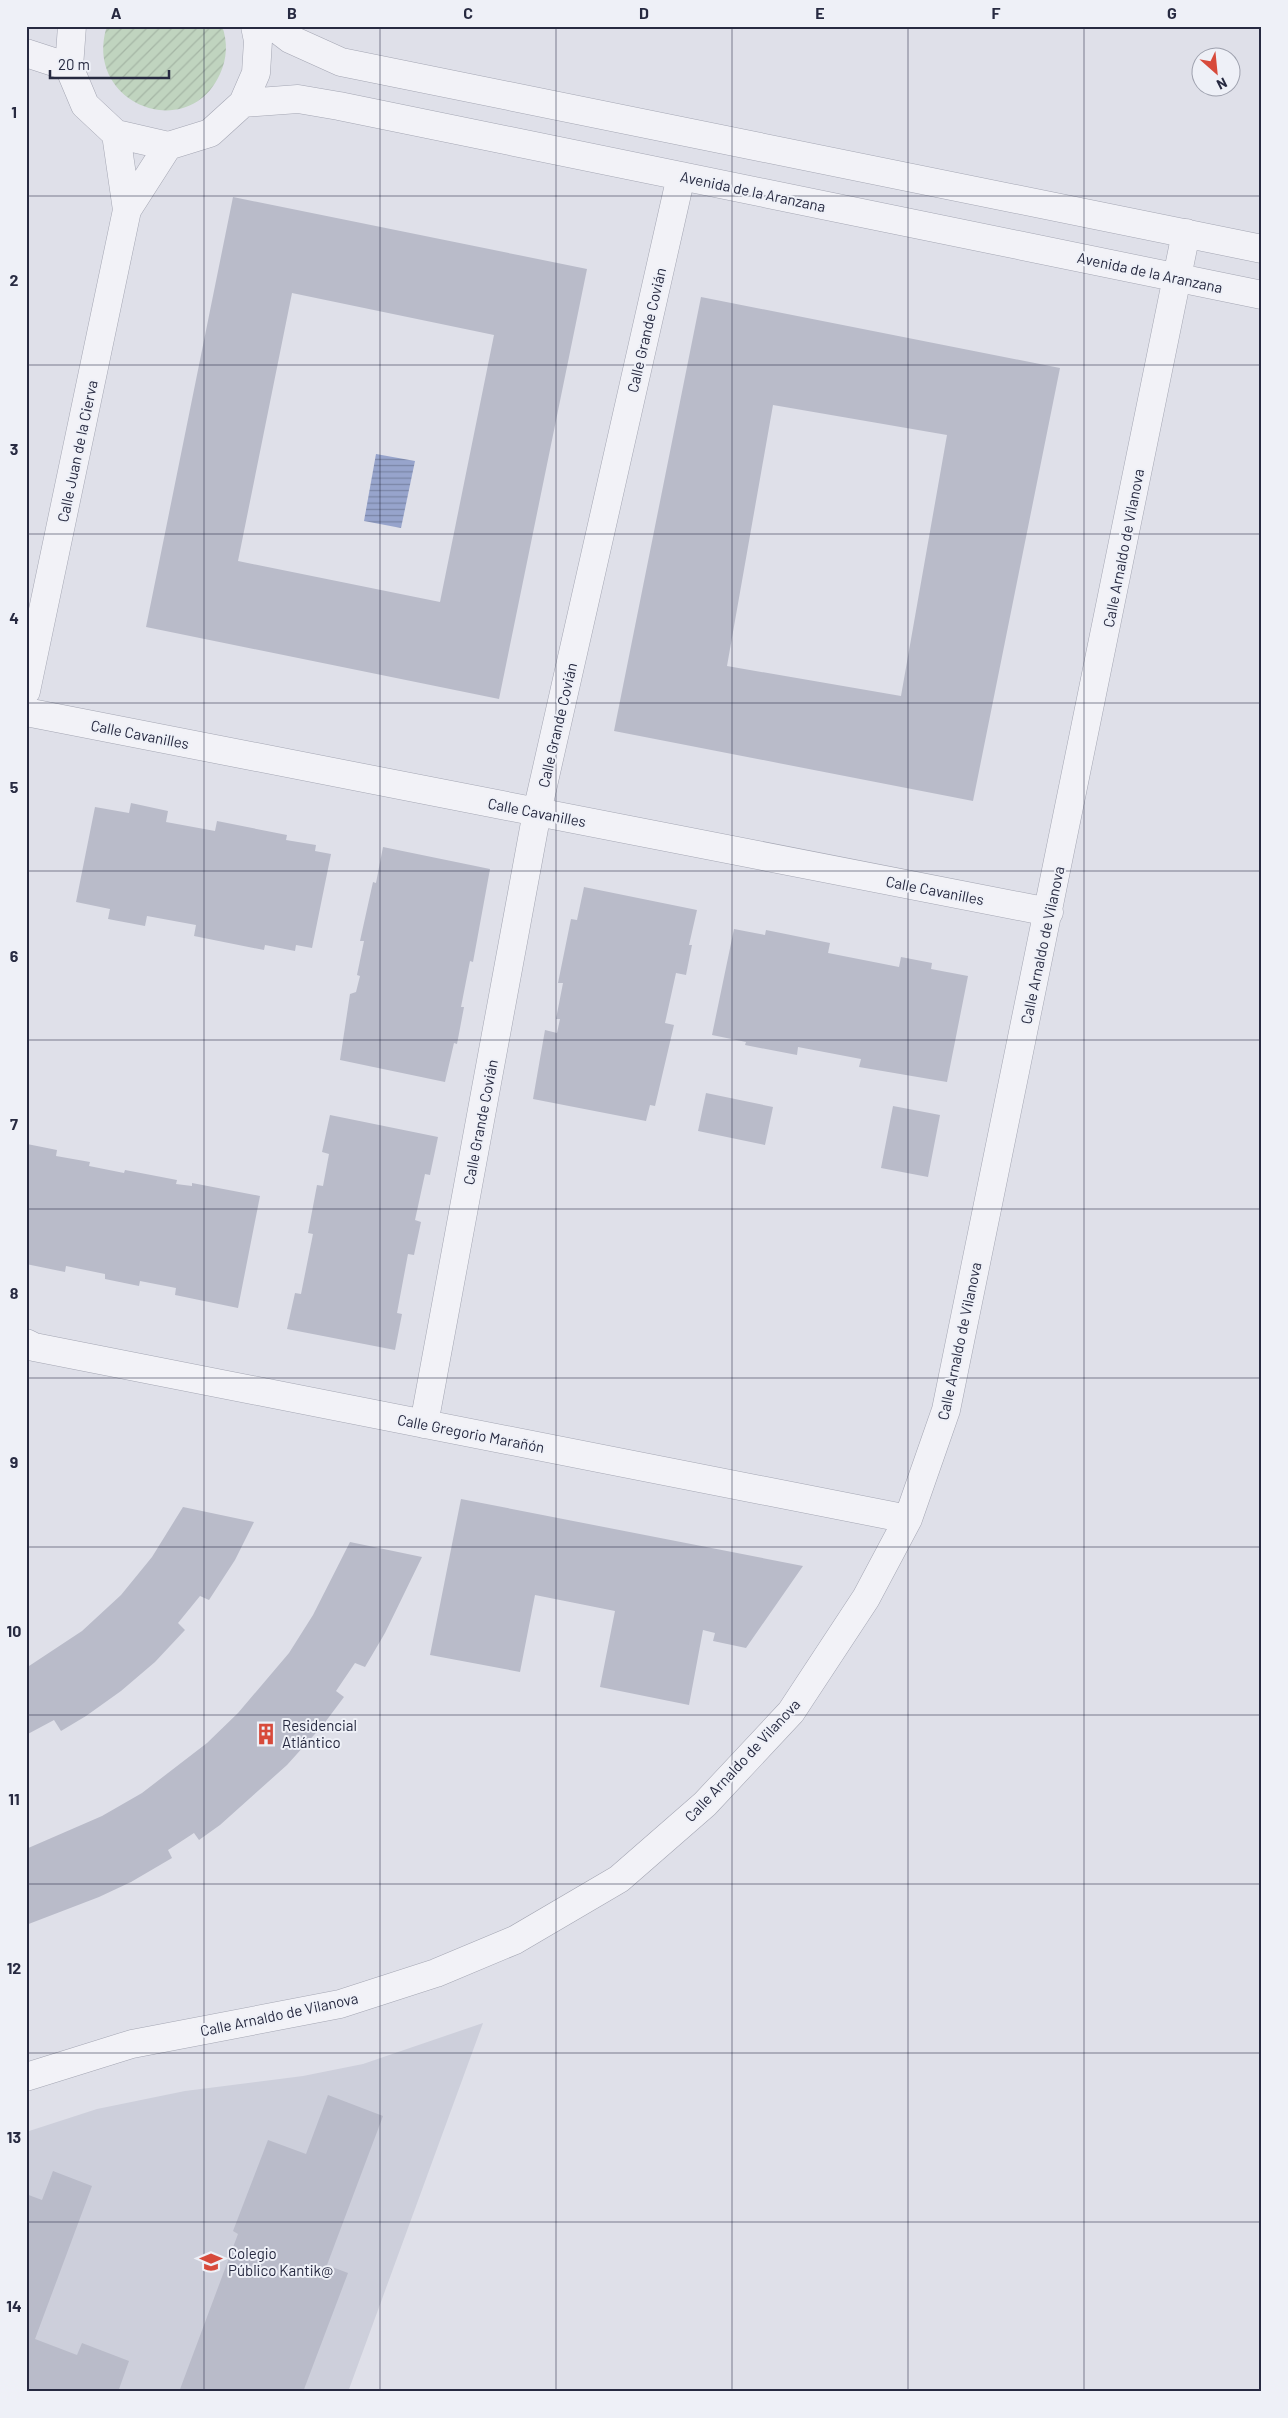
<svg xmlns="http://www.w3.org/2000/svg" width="1288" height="2418" viewBox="0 0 1288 2418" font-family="Barlow,sans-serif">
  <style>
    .built { fill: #cdcfdb }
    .garden { fill: url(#garden-furrows) }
    .water { fill: url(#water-rules) }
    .building { fill: #b9bbc9; fill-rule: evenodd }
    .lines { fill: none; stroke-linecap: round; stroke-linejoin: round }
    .minor-casing { stroke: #a4a6b3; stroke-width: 29 }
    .minor { stroke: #f2f2f7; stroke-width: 28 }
    .grid { fill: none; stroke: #272a41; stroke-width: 1; stroke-opacity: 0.55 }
    .labels { text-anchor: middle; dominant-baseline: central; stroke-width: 4; stroke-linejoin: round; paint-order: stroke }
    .street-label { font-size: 15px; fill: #272a41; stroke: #eef0f7 }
    .poi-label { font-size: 15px; fill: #272a41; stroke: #eef0f7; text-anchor: start }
    .neatline { fill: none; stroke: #272a41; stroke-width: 2 }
    .grid-label { font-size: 16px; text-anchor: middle; font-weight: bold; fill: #272a41 }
  </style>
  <defs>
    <pattern id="garden-furrows" width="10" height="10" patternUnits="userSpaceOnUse" patternTransform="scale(1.25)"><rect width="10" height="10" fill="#c0d4bf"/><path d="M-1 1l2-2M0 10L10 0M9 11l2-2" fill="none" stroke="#a5b6a5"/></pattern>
    <pattern id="water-rules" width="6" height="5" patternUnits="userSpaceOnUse" patternTransform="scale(1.25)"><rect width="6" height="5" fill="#97a4cc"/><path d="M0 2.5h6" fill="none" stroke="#7b86a7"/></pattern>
  </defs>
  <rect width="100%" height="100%" fill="#dfe0e9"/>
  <path class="built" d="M483 2023 348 2392H26V2132L97 2109 185 2091 303 2076 363 2064Z"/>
  <path class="garden" d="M107 26H222C228 42 227 59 220 74 188 145 82 103 107 26Z"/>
  <path class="water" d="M376 454 415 461 401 528 364 521Z"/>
  <path class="building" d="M233 197 587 269 499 699 146 627ZM292 293 494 335 440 602 238 561Z
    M701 297 1060 368 973 801 614 731ZM773 405 947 435 901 696 727 666Z
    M131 803 168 811 166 822 215 831 217 821 287 835 286 840 316 845 315 851 331 854 312 948 296 945 295 951 265 945 264 950 194 936 196 925 147 916 145 926 108 919 110 909 76 902 95 807 129 813Z
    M383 847 490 869 473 962 470 961 461 1007H464L457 1044 454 1043 445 1082 340 1060 350 994 356 992 360 976 357 975 364 941H360L373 882 376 883Z
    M584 887 697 910 689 945H692L686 975 676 973 665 1023 674 1025 655 1106 650 1105 646 1121 533 1099 545 1030 557 1033 560 1019H556L563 983H558L571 919 577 920Z
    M734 929 765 935 766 930 830 943 828 953 899 967 901 957 932 963 931 969 968 976 947 1082 859 1067 861 1059 798 1047 797 1055 745 1045 746 1042 712 1035Z
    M706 1093 773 1107 765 1145 698 1131Z
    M893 1106 940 1115 928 1177 881 1168Z
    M330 1115 438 1137 430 1175 425 1174 415 1220 421 1222 414 1255 408 1254 397 1313 402 1314 395 1350 287 1329 295 1293 301 1294 313 1234 308 1233 317 1185 323 1186 329 1154 322 1152Z
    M27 1144 57 1150 56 1156 90 1162 89 1166 124 1173 125 1170 177 1180 176 1184 192 1186V1183L260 1196 238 1308 175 1295 176 1288 140 1281 139 1286 105 1279V1274L66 1266 65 1272 26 1264Z
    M461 1499 803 1566 746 1648 713 1641 715 1633 703 1630 689 1705 600 1687 615 1611 535 1595 520 1672 430 1655Z
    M183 1507 254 1522 235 1560 209 1600 200 1596 178 1623 185 1630 155 1662 121 1691 86 1716 61 1731 54 1720 26 1735V1668L82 1631 121 1595 152 1557Z
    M350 1542 422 1557 385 1633 365 1667 355 1663 336 1691 344 1697 323 1725 287 1765 220 1825 199 1840 194 1833 168 1850 172 1858 131 1882 99 1897 26 1925V1849L102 1816 142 1793 207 1743 238 1713 289 1653 313 1615Z
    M328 2095 383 2116 327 2265 348 2273 303 2392H179L238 2234 233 2231 268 2140 306 2154Z
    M53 2171 92 2186 35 2339 77 2355 82 2343 129 2361 118 2392H26V2194L42 2200Z"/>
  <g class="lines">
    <g class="minor-casing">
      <path id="minor" d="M72 26 69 67 85 105 116 134 168 146 210 133 243 103 256 73 258 41 255 26
        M273 26 290 39 341 62 1262 249
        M26 53 69 67
        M243 103 298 99 339 106 1262 295
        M127 210 168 146
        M26 691 127 210 116 134
        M26 712 1049 912
        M26 1343 34 1347 908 1519
        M424 1424 537 812 681 176
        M26 2077 132 2044 340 2004 436 1973 515 1940 619 1879 705 1804 791 1712 866 1598 908 1519 946 1410 1186 233"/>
    </g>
    <use href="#minor" class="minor"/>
  </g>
  <path class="grid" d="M204 26V2392M380 26V2392M556 26V2392M732 26V2392M908 26V2392M1084 26V2392M26 196H1262M26 365H1262M26 534H1262M26 703H1262M26 871H1262M26 1040H1262M26 1209H1262M26 1378H1262M26 1547H1262M26 1715H1262M26 1884H1262M26 2053H1262M26 2222H1262"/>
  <defs>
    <g id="building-bare" transform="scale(1.725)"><path d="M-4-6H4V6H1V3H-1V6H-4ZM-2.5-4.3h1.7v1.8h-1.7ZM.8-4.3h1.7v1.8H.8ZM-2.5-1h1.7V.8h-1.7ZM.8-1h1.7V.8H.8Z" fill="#d74a3b" stroke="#eef0f7" stroke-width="2.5" paint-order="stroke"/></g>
    <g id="school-bare" transform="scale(1.725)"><path d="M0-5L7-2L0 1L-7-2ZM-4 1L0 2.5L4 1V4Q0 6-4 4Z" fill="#d74a3b" stroke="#eef0f7" stroke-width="2.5" paint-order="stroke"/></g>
  </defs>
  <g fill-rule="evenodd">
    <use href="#building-bare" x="266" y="1734"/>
    <use href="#school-bare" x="211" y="2262"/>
  </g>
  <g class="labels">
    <g class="street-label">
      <text transform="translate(753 191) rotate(12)">Avenida de la Aranzana</text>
      <text transform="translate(1150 272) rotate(12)">Avenida de la Aranzana</text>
      <text transform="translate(646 330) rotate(-77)">Calle Grande Covián</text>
      <text transform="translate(77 451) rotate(-78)">Calle Juan de la Cierva</text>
      <text transform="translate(1123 548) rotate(-79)">Calle Arnaldo de Vilanova</text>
      <text transform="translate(557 725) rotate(-77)">Calle Grande Covián</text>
      <text transform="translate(140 734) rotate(11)">Calle Cavanilles</text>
      <text transform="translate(537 812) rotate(11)">Calle Cavanilles</text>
      <text transform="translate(935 890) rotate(11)">Calle Cavanilles</text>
      <text transform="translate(1042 945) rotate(-78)">Calle Arnaldo de Vilanova</text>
      <text transform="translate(480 1122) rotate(-79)">Calle Grande Covián</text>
      <text transform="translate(959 1341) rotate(-78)">Calle Arnaldo de Vilanova</text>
      <text transform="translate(471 1433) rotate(11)">Calle Gregorio Marañón</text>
      <text transform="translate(742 1760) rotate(-47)">Calle Arnaldo de Vilanova</text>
      <text transform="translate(279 2014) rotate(-12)">Calle Arnaldo de Vilanova</text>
    </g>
    <g class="poi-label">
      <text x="282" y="1725">Residencial<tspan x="282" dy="17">Atlántico</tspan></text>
      <text x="228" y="2253">Colegio<tspan x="228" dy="17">Público Kantik@</tspan></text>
    </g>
  </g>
  <rect width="1288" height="2418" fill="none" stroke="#eef0f7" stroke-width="55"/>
  <g transform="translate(1216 72) rotate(153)"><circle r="24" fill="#eef0f7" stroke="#9ea1ae"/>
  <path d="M0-4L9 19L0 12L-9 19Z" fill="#d74a3b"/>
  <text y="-8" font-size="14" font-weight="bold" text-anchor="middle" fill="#272a41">N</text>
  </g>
  <path d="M50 70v8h119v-8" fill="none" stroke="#272a41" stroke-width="2.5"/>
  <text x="58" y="70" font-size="15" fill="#272a41" stroke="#eef0f7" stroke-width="4" paint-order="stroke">20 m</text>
  <rect x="28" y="28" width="1232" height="2362" class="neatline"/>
  <g class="grid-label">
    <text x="116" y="19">A</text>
    <text x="292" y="19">B</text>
    <text x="468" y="19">C</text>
    <text x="644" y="19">D</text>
    <text x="820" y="19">E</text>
    <text x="996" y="19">F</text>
    <text x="1172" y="19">G</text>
    <text x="14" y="118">1</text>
    <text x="14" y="286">2</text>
    <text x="14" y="455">3</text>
    <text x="14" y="624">4</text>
    <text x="14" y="793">5</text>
    <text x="14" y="962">6</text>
    <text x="14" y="1130">7</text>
    <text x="14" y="1299">8</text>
    <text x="14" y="1468">9</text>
    <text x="14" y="1637">10</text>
    <text x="14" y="1805">11</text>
    <text x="14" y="1974">12</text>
    <text x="14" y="2143">13</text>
    <text x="14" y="2312">14</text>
  </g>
</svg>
